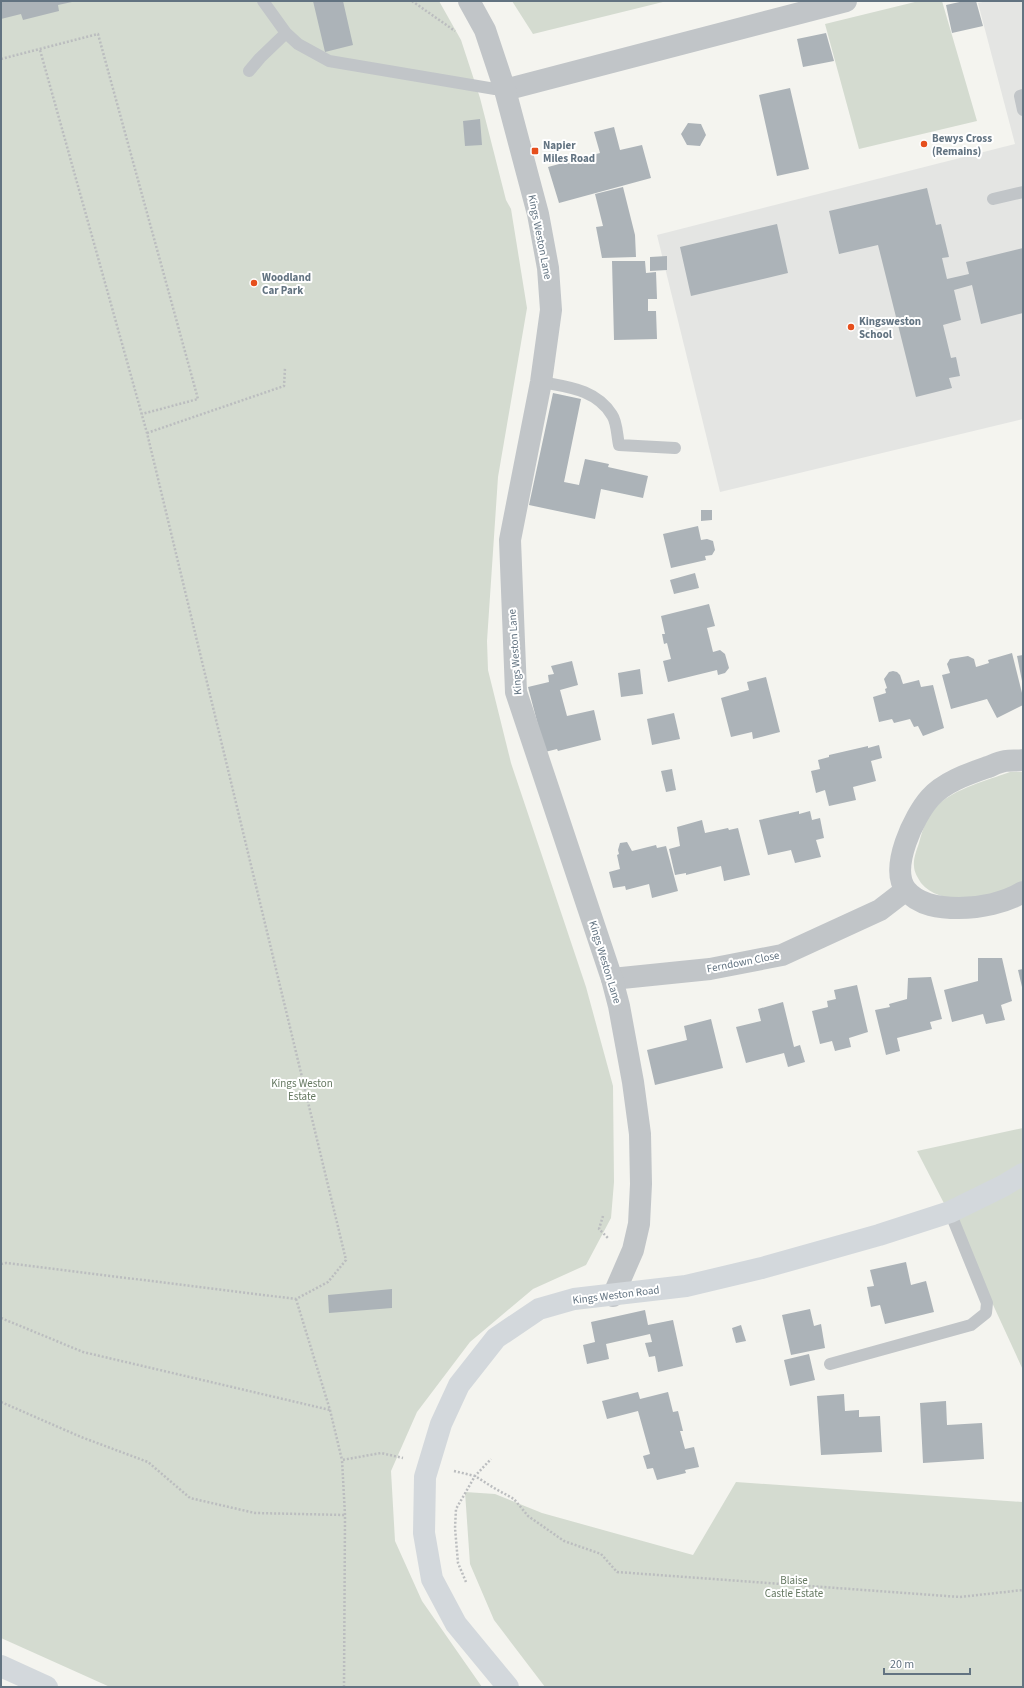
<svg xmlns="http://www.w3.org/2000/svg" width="1024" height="1688" viewBox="0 0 1024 1688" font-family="'Source Sans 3',sans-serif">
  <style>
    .built { fill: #e4e5e3 }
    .green { fill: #d4dbd0 }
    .building { fill: #acb3b8 }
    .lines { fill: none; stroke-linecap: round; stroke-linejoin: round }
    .path { stroke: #bbbdbf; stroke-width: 2.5; stroke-dasharray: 2 2; stroke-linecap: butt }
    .service { stroke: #c1c5c8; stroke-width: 12 }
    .minor { stroke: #c1c5c8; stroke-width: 22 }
    .tertiary { stroke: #c1c5c8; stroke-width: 22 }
    .secondary { stroke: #d3d8dc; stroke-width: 22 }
    .poi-dot { fill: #e64f1d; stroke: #fff; stroke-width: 1.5 }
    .labels { text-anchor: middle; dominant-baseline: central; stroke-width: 4; stroke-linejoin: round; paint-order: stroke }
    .poi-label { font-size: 11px; font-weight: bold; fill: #627381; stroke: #fff; text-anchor: start }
    .street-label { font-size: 11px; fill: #627381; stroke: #fff }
    .park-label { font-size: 11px; fill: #657861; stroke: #fff }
  </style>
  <rect width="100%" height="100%" fill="#f4f4ef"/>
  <path class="built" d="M987 1H1023V419L720 492 657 235 1015 144 978 3Z"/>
  <path class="green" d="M1 1H439L461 40 480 98 506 200 511 209 527 308 498 477 487 641 488 670 511 763 586 987 613 1086 614 1182 611 1218 586 1265 533 1289 470 1342 417 1412 391 1471 395 1541 422 1601 482 1687H110L1 1638Z
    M512 1H667L533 34Z
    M919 1H942L977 121 859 149 825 24Z
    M1010 772H1023V881C997 897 944 910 921 883 918 878 914 872 914 866 913 859 917 849 919 843 923 828 927 816 938 805 954 789 988 780 1010 772Z
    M1023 1128V1370L966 1246 917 1151Z
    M736 1482 1023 1502V1687H545L494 1620 470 1564 465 1492 495 1494 542 1513 693 1555Z"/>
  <path class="building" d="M1 1H72V2L58 5 59 11 23 20 21 14 1 19Z
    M313 1H343L353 45 325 52Z
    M964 1H976L983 26 952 33 946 5Z
    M826 33 834 61 803 67 797 39Z
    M790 88 809 169 777 176 759 95Z
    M480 119 482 145 465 146 463 121Z
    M688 123 701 124 706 135 700 146 687 145 681 134Z
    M614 127 620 150 642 145 651 178 559 203 548 167 600 153 594 132Z
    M623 187 635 235 636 257 602 258 596 227 603 226 595 194Z
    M927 188 936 225 941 224 949 257 942 258 947 279 969 274 966 262 1023 248V313L981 324 972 285 954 290 961 320 943 325 951 358 956 357 960 376 949 378 952 388 916 397 878 245 839 254 829 211Z
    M777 224 788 273 691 296 680 247Z
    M667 256V270L650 271V257Z
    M612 261H645L646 273 656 272 657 299H648V311H656L657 339 614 340Z
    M553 393 581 399 564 482 579 485 585 459 609 464 608 467 648 476 643 498 601 489 595 519 529 505Z
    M701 510H712V520L701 521Z
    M698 526 701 540 707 539 713 541 715 550 712 555 705 556 706 560 671 568 663 534Z
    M695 573 699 588 674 594 670 580Z
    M709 604 715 626 707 628 713 652 720 650 725 654 729 668 725 673 718 675 717 670 668 682 663 661 671 659 667 643 664 644 662 634H665L661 616Z
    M1012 653 1023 697V705L997 718 987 699 951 709 942 675 950 673 947 664 950 659 968 656 974 659 976 667 989 663 988 660Z
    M1023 655V681H1022L1017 656Z
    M572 661 578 685 560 690 567 716 594 710 601 740 558 751 557 749 545 752 528 687 549 682 548 675 554 674 551 666Z
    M640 669 643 694 621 697 618 673Z
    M893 671 897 672 900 675 903 684 919 680 921 687 933 685 944 728 923 736 918 726 914 727 910 719 894 723 892 719 879 722 873 697 886 693 885 689 887 688 884 679 889 672Z
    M766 677 780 732 753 739 752 732 731 737 721 698 749 690 747 682Z
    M674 713 680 739 652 745 647 719Z
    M879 745 882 758 871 761 876 781 853 787 856 800 829 806 825 790 816 793 811 771 820 769 818 760 829 757V755L868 746V748Z
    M672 769 676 790 666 792 661 771Z
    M799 811V814L810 811 812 820 820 818 824 838 816 840 821 857 795 863 791 850 768 855 759 820Z
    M702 820 705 833 728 828 729 830 738 828 750 875 724 881 721 866 686 875V873L675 875 669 849 680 846 677 827Z
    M627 842 632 851 656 845 657 848 666 846 678 891 652 898 649 884 626 890 625 886 613 888 609 872 620 869 617 855 619 854 618 850 620 843Z
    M978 958H1002L1012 1001 1001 1005 1005 1020 986 1024 983 1014 952 1022 944 990 978 981Z
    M1023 969V987H1022L1018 970Z
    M931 977 942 1019 930 1022 932 1029 897 1038 900 1051 886 1055 875 1010 890 1007 889 1004 907 999 908 978Z
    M857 985 868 1032 849 1038 851 1047 835 1051 832 1041 820 1044 812 1011 828 1007 827 1001 836 999 834 990Z
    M783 1002 794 1047 800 1045 805 1062 788 1067 784 1053 746 1063 736 1027 761 1021 758 1009Z
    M711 1019 723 1068 655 1085 647 1050 687 1040 684 1026Z
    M906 1262 911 1285 926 1281 934 1312 885 1324 880 1305 871 1307 867 1287 874 1286 870 1270Z
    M392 1289V1308L329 1313 328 1295Z
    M810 1309 814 1326 821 1324 825 1348 791 1355 782 1315Z
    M645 1310 648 1325 673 1320 683 1366 658 1372 655 1356 649 1357 645 1343 652 1342 650 1334 606 1344 609 1359 587 1364 583 1345 595 1342 591 1322Z
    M741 1325 746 1341 736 1343 732 1328Z
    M809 1354 815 1380 790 1386 784 1360Z
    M638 1392 640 1399 668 1392 673 1412 678 1411 683 1431H680L685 1449 694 1447 699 1467 685 1470 686 1473 657 1480 653 1468 647 1469 643 1456 650 1454 638 1411 607 1419 602 1401Z
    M844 1394 845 1411 859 1410V1417L880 1416 882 1452 821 1455 817 1396Z
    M946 1401 947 1425 982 1423 984 1459 923 1463 920 1403Z"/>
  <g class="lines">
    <path class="path" d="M412 1 455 31
      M1 59 98 34 198 399 142 414
      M147 433 284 386 285 368
      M603 1216 599 1229 609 1239
      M1 1264 6 1263 296 1299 328 1282 346 1260 147 433 40 50
      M296 1299 330 1410 342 1460
      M1 1318 83 1352 330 1410
      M1 1402 81 1437 148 1462 190 1498 255 1513 345 1515
      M454 1471 475 1476 494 1488 514 1499 528 1516 564 1541 601 1554 617 1572 960 1597 1023 1590
      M466 1582 458 1563 455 1528 456 1509 475 1476 491 1459
      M344 1687 345 1515 342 1460 381 1453 403 1458"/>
    <path class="service" d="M263 1 286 33 298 44 329 61 495 89 505 90
      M249 71 260 58 286 33
      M1023 95 1020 96 1023 110
      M993 199 1023 192
      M541 382C567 387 596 389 612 415 617 422 617 436 619 445L675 448
      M830 1364 971 1325 986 1313 987 1303 950 1212"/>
    <path class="minor" d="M505 90 846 1
      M1023 760C1017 761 1011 760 1005 761 999 762 993 765 988 767 968 774 944 782 930 798 914 816 889 868 906 890 919 906 941 908 959 908 980 908 1005 903 1023 892
      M612 979 710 969 782 955 880 910 906 890"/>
    <path class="tertiary" d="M469 1 485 30 505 90 538 214 548 268 551 310 541 382 510 540 516 692 612 979 619 1006 633 1082 640 1134 641 1184 639 1224 633 1250 613 1296"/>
    <path class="secondary" d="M1 1666 47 1687
      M508 1687 456 1624 432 1579 424 1533 425 1477 441 1424 459 1385 496 1338 539 1309 574 1299 686 1286 762 1268 879 1235 950 1212 1003 1186 1023 1174"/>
  </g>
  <g class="poi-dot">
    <circle cx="924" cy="144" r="4"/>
    <rect x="531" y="147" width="8" height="8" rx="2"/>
    <circle cx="254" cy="283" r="4"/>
    <circle cx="851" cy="327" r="4"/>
  </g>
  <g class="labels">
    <g class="poi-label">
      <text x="932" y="138">Bewys Cross<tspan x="932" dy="13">(Remains)</tspan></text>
      <text x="543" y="145">Napier<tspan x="543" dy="13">Miles Road</tspan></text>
      <text x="262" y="277">Woodland<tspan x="262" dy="13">Car Park</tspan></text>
      <text x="859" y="321">Kingsweston<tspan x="859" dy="13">School</tspan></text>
    </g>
    <g class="street-label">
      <text transform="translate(540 237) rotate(79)">Kings Weston Lane</text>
      <text transform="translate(515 652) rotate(-94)">Kings Weston Lane</text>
      <text transform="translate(605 962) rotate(73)">Kings Weston Lane</text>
      <text transform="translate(743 962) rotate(-11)">Ferndown Close</text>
      <text transform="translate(616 1295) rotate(-7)">Kings Weston Road</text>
    </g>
    <g class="park-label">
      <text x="302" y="1083">Kings Weston<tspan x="302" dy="13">Estate</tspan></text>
      <text x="794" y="1580">Blaise<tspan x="794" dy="13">Castle Estate</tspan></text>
    </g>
  </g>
  <rect width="1024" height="1688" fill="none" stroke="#627381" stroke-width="4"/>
  <path d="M884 1668v6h86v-6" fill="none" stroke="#627381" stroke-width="2"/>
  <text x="890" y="1668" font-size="12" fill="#627381" stroke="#ffffff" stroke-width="3" paint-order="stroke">20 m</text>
</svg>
